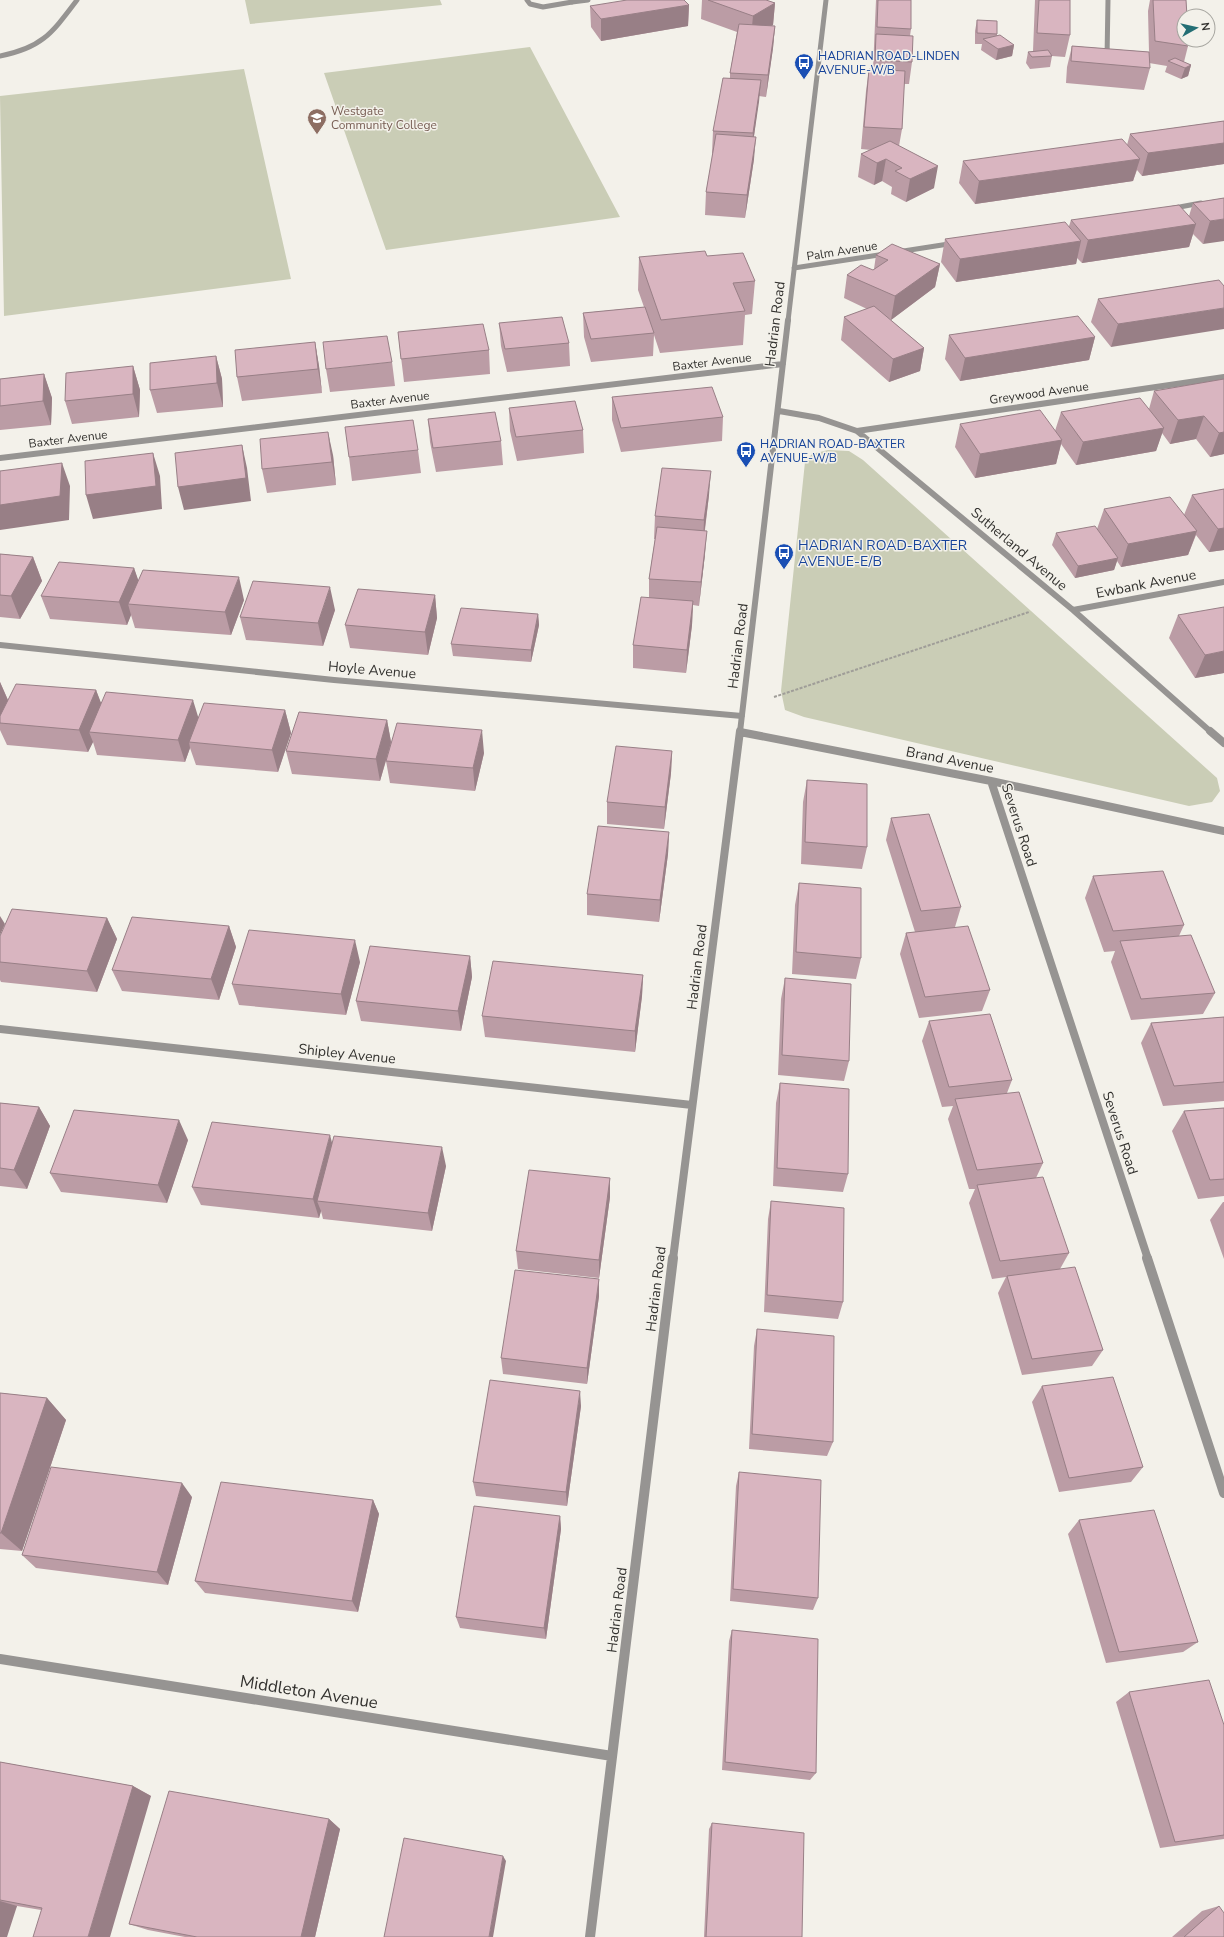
<svg xmlns="http://www.w3.org/2000/svg" width="1224" height="1937" viewBox="0 0 1224 1937" font-family="'Nunito Sans',sans-serif">
  <style>
    .green { fill: #cacdb6 }
    .lines { fill: none; stroke-linecap: round; stroke-linejoin: round }
    .path { stroke: #9f9d98; stroke-width: 2; stroke-dasharray: 3 1.5; stroke-linecap: butt }
    .lane { stroke: #969492; stroke-width: 5 }
    .street-far3 { stroke: #969492; stroke-width: 5 }
    .street-far2 { stroke: #969492; stroke-width: 6 }
    .street-far1 { stroke: #969492; stroke-width: 8 }
    .street { stroke: #969492; stroke-width: 10 }
    .wall { fill: #bb9ca5 }
    .shaded-wall { fill: #987f86 }
    .building { fill: #d9b5c0; stroke: #987f86 }
    .labels { text-anchor: middle; dominant-baseline: central; stroke-width: 3; stroke-linejoin: round; paint-order: stroke }
    .far-transit-label { font-size: 12px; fill: #164399; stroke: #f3f1ea; text-anchor: start }
    .far-education-label { font-size: 12px; fill: #785e54; stroke: #f3f1ea; text-anchor: start }
    .far-street-label { font-size: 12px; fill: #33322f; stroke: #f3f1ea }
    .street-label { font-size: 14px; fill: #33322f; stroke: #f3f1ea }
    .transit-label { font-size: 14px; fill: #164399; stroke: #f3f1ea; text-anchor: start }
    .near-street-label { font-size: 17px; fill: #33322f; stroke: #f3f1ea }
  </style>
  <rect width="100%" height="100%" fill="#f3f1ea"/>
  <path class="green" d="M245 0H440L442 5 250 24Z
    M530 47 620 217 386 250 324 73Z
    M244 69 291 279 4 316 0 96Z
    M828 450 849 451 863 460 1217 778 1220 791 1212 802 1189 806 804 717 785 710 781 691 805 462 812 454Z"/>
  <g class="lines">
    <path class="path" d="M774 697 1029 612"/>
    <path class="lane" d="M527 0 530 4 543 7 572 2
      M0 56C42 48 52 33 77 0"/>
    <path class="street-far3" d="M572 2 588 0
      M1107 58 1108 0
      M1169 209 1201 203
      M897 252 955 243
      M794 268 885 254
      M788 321 826 0"/>
    <path class="street-far2" d="M779 411 819 418 857 431 1073 610 1211 732
      M857 431 1224 377
      M0 458 783 364
      M1073 610 1224 582
      M0 645 334 680 742 716
      M740 732 788 320"/>
    <path class="street-far1" d="M1210 731 1224 743
      M740 732 991 781 1224 831
      M991 781 1148 1259
      M0 1029 692 1105
      M673 1259 740 731"/>
    <path class="street" d="M1147 1258 1224 1493
      M0 1659 612 1756
      M590 1937 673 1258"/>
  </g>
  <path class="wall" d="M702 0H766L775 3 773 25 771 26H775L773 48 766 97 759 96 754 136V159L745 218 705 215 706 192 713 153H712L713 131 730 78V73L737 32 701 19Z
    M876 0H911V29L910 36 912 62 909 84H904L902 129 899 146 934 188 906 202 891 194 892 187 882 181 874 185 858 177 861 154 871 150 861 149 866 91 869 69H873Z
    M1035 0H1070V35L1065 57 1052 56 1050 67 1030 69 1026 63 1028 52 1033 51Z
    M1150 0H1186L1188 46 1184 62 1191 65 1188 76 1181 79 1165 72 1167 66 1149 63 1150 68 1144 90 1066 83 1067 67 1072 46 1149 52 1148 11Z
    M689 5 688 26 601 41 591 27 590 6Z
    M977 20 997 34V35L1014 45 1012 56 996 60 981 50 982 44H975V31Z
    M1224 121V164L1142 176 1137 170 1133 181 975 204 959 183 963 161 1127 145 1130 134Z
    M1224 198 1203 244 1193 234 1189 247 1082 263 1077 258 1076 264 956 282 941 262 945 239 1069 226 1071 220 1189 216 1193 203Z
    M876 255 940 264 935 287 891 320 888 318 924 348 920 371 889 382 841 340 844 317 867 309 844 298 847 275 873 270 874 269Z
    M707 256 755 281 752 314 745 315 743 345 660 353 654 335 653 356 591 362 584 337 583 313 644 307 638 290 639 257Z
    M1219 280 1111 347 1091 322 1098 299Z
    M499 323 569 343 570 366 507 372 501 346Z
    M398 332 489 350 490 374 404 382Z
    M949 335 1095 337 1089 360 960 381 945 359Z
    M315 342 319 366 322 393 242 401 237 377Z
    M216 356 222 379 223 407 157 413 150 390Z
    M392 362 395 386 330 392 326 369Z
    M133 366 140 390 139 417 72 424 65 401Z
    M44 374 52 398 51 425 0 430V379Z
    M1224 379V454L1210 457 1196 439 1170 444 1162 433 1156 451 1076 465 1061 444 1056 464 975 478 955 447 960 424 1055 431 1061 412 1149 409 1154 391Z
    M612 397 723 417 722 441 621 452 612 420Z
    M509 408 583 430 584 453 517 461 510 431Z
    M428 419 501 441 503 465 436 472 430 442Z
    M418 450 421 473 352 481 349 457Z
    M333 455 336 485 267 493 262 469Z
    M1224 489V550L1209 552 1196 535 1188 555 1121 567 1117 561 1114 570 1075 578 1052 545 1056 533 1097 529 1104 509 1184 515 1192 495Z
    M709 495 705 530V554L699 606 693 605 692 625 686 673 633 668V645L649 598V579L655 539H654L655 516Z
    M0 554 33 557 42 581 20 619 0 617Z
    M134 568 138 580 244 600 231 635 135 628 131 615 127 625 50 619 41 596Z
    M435 595 437 618 428 655 350 648 345 625Z
    M335 610 323 646 246 640 240 617Z
    M538 614 539 625 531 662 453 656 451 644Z
    M1178 615 1224 673 1195 678 1169 638Z
    M0 682 8 700 96 690 101 704 198 717 285 710 291 733 278 772 196 765 190 748 185 762 97 755 93 742 88 752 7 745 0 730Z
    M387 720 391 742 484 753 475 791 390 783 386 761 380 781 292 774 286 751Z
    M672 751 671 773 664 829 607 824V802Z
    M807 780 867 847 862 869 801 864 803 802Z
    M891 818 961 907 955 927 990 990 982 1011 919 1018 900 954 906 933 915 932 886 840Z
    M669 832 668 854 659 922 587 915V894Z
    M1093 876 1184 925 1179 936 1215 993 1203 1014 1131 1020 1111 962 1115 951 1104 952 1085 898Z
    M799 883 861 958 856 979 792 974 795 905Z
    M107 918 117 939 97 992 1 982 0 980V936Z
    M229 926 236 947 219 1000 122 991 112 970Z
    M470 956 472 977 461 1031 361 1021 356 1001Z
    M360 962 346 1015 239 1005 232 984Z
    M643 975 642 996 635 1052 485 1037 482 1016Z
    M785 978 849 1061 844 1081 778 1075 781 999Z
    M1224 1017V1101L1163 1106 1141 1043 1151 1023Z
    M929 1021 1012 1080 1007 1093 1043 1163 1036 1178 1069 1253 1060 1269 1103 1350 1092 1366 1022 1375 998 1293 1006 1277 992 1279 969 1203 975 1189H969L948 1119 953 1106 942 1107 922 1041Z
    M780 1083 848 1174 843 1192 773 1186 776 1103Z
    M0 1103 39 1107 50 1126 27 1189 0 1186Z
    M1224 1108V1196L1198 1199 1172 1131 1184 1111Z
    M188 1140 167 1203 61 1192 50 1173Z
    M446 1166 432 1231 323 1219 321 1211 319 1218 201 1205 192 1187Z
    M610 1178V1197L599 1278 518 1269 516 1251Z
    M771 1201 843 1302 838 1319 764 1312 768 1219Z
    M1223 1202H1224V1259L1210 1220Z
    M599 1279V1296L587 1384 503 1374 501 1358Z
    M757 1329 833 1442 827 1456 749 1449 754 1346Z
    M1042 1386 1143 1467 1131 1482 1059 1492 1032 1402Z
    M0 1393 47 1398 66 1420 22 1551 0 1549Z
    M581 1406 567 1506 476 1496 473 1482Z
    M739 1472 818 1598 813 1610 730 1601 736 1486Z
    M192 1497 168 1585 36 1568 22 1555Z
    M373 1500 379 1514 358 1612 205 1593 195 1581Z
    M560 1516 561 1529 546 1639 460 1628 456 1617Z
    M1079 1520 1198 1642 1183 1652 1106 1663 1068 1534Z
    M732 1630 816 1773 810 1780 722 1770 729 1641Z
    M1129 1692 1224 1725V1839L1160 1848 1116 1702Z
    M0 1762 133 1786 151 1796 41 1910 17 1906 0 1937Z
    M329 1819 340 1829 315 1937H185L148 1930 129 1924Z
    M712 1823 802 1937H704L709 1829Z
    M1219 1906 1224 1937H1172L1202 1911Z"/>
  <path class="shaded-wall" d="M775 3 773 25 751 37 753 16Z
    M689 5 688 26 601 41V19Z
    M775 26 773 48 766 97 768 75Z
    M1014 45 1012 56 996 60 998 49Z
    M1191 65 1188 76 1181 79 1185 68Z
    M761 80 759 102 751 156 753 133Z
    M756 137 754 159 745 218 747 195Z
    M1224 143V164L1142 176 1148 153Z
    M886 159 882 181 874 185 877 163Z
    M1140 159 1133 181 975 204 979 181Z
    M938 166 934 188 906 202 910 179Z
    M1224 219V241L1203 244 1210 221Z
    M1196 224 1189 247 1082 263 1088 240Z
    M1081 241 1076 264 956 282 960 259Z
    M940 264 935 287 891 320 895 296Z
    M1224 308V329L1111 347 1118 324Z
    M1095 337 1089 360 960 381 965 358Z
    M315 342 319 366 322 393 318 369Z
    M924 348 920 371 889 382 893 359Z
    M216 356 222 379 223 407 217 383Z
    M133 366 140 390 139 417 133 394Z
    M44 374 52 398 51 425 43 401Z
    M1204 416 1196 439 1170 444 1178 420Z
    M1164 428 1156 451 1076 465 1083 442Z
    M328 432 333 455 336 485 332 462Z
    M1224 432V454L1210 457 1219 433Z
    M1062 440 1056 464 975 478 980 454Z
    M242 445 247 468 251 501 184 510 178 487Z
    M153 453 160 476 162 509 93 519 86 495Z
    M62 463 70 486 69 520 0 530V505Z
    M711 471 709 495 703 543 704 520Z
    M1224 528V550L1209 552 1218 529Z
    M707 531 705 554 699 606 701 582Z
    M1197 531 1188 555 1121 567 1128 544Z
    M33 557 42 581 20 619 11 596Z
    M1118 558 1114 570 1075 578 1078 566Z
    M134 568 142 591 128 604 131 615 127 625 119 602Z
    M239 577 244 600 231 635 225 612Z
    M330 587 335 610 323 646 318 623Z
    M435 595 437 618 428 655 425 632Z
    M693 601 692 625 686 673 687 650Z
    M538 614 539 625 531 662V650Z
    M1224 651V673L1195 678 1205 655Z
    M0 682 10 705 0 723Z
    M96 690 105 713 89 732 93 742 88 752 79 730Z
    M193 700 200 723 189 742 190 748 185 762 178 740Z
    M285 710 291 733 278 772 272 750Z
    M387 720 391 742 380 781 376 759Z
    M482 730 484 753 475 791 473 768Z
    M672 751 671 773 664 829 665 807Z
    M669 832 668 854 659 922 660 900Z
    M0 916 5 924 0 935Z
    M107 918 117 939 97 992 87 971Z
    M229 926 236 947 219 1000 211 979Z
    M355 940 360 962 346 1015 341 994Z
    M470 956 472 977 461 1031 458 1011Z
    M643 975 642 996 635 1052V1031Z
    M39 1107 50 1126 27 1189 14 1170Z
    M179 1120 188 1140 167 1203 158 1185Z
    M330 1135 335 1154 317 1201 321 1211 319 1218 313 1199Z
    M442 1147 446 1166 432 1231 428 1213Z
    M610 1178V1197L599 1278V1260Z
    M599 1279V1296L587 1384V1368Z
    M580 1391 581 1406 567 1506 566 1492Z
    M47 1398 66 1420 22 1551 1 1533Z
    M182 1483 192 1497 168 1585 157 1572Z
    M373 1500 379 1514 358 1612 352 1601Z
    M560 1516 561 1529 546 1639 544 1628Z
    M133 1786 151 1796 110 1937H88Z
    M329 1819 340 1829 315 1937H301Z
    M503 1856 506 1861 493 1937H489Z
    M0 1901 17 1906 7 1937H0Z"/>
  <path class="building" d="M627 0H684L689 5 601 19 590 6Z
    M708 0H766L775 3 753 16Z
    M878 0H911V29L877 27Z
    M1039 0H1070V35L1037 33Z
    M1153 0H1186L1187 16H1184V40H1188V46L1155 41Z
    M977 20 997 21V34L977 33Z
    M739 24 775 26 768 75 730 73Z
    M876 34 913 36 912 62 875 60Z
    M1000 35 1014 45 998 49 983 39Z
    M1072 46 1149 52 1150 68 1071 61Z
    M1048 50 1052 56 1032 57 1028 52Z
    M1175 58 1191 65 1185 68 1168 61Z
    M869 69 905 71 902 129 864 127Z
    M723 78 761 80 753 133 713 131Z
    M1224 121V143L1148 153 1130 134Z
    M716 134 756 137 747 195 706 192Z
    M1122 139 1140 159 979 181 963 161Z
    M890 141 938 166 910 179 895 171 902 168 886 159 877 163 861 154Z
    M1224 198V219L1210 221 1193 203Z
    M1179 205 1196 224 1088 240 1071 220Z
    M1065 222 1081 241 960 259 945 239Z
    M892 244 940 264 895 296 847 275 861 265 873 270 888 260 876 255Z
    M705 251 707 256 743 253 755 281 733 283 745 311 661 320 639 257Z
    M1219 280 1224 286V308L1118 324 1098 299Z
    M874 306 924 348 893 359 844 317Z
    M645 307 654 333 591 339 583 313Z
    M1078 316 1095 337 965 358 949 335Z
    M562 317 569 343 505 349 499 323Z
    M483 324 489 350 401 359 398 332Z
    M387 336 392 362 326 369 323 342Z
    M315 342 318 369 237 377 235 350Z
    M216 356 217 383 150 390V363Z
    M133 366V394L65 401 66 373Z
    M44 374 43 401 0 406V379Z
    M1224 379V432L1219 433 1204 416 1178 420 1154 391Z
    M712 387 723 417 621 428 612 397Z
    M1140 398 1164 428 1083 442 1061 412Z
    M575 401 583 430 516 437 509 408Z
    M1040 410 1062 440 980 454 960 424Z
    M495 412 501 441 433 448 428 419Z
    M413 420 418 450 349 457 345 427Z
    M328 432 332 462 262 469 260 439Z
    M242 445 246 478 178 487 175 453Z
    M153 453 156 486 86 495 85 461Z
    M62 463 60 496 0 505V471Z
    M662 468 711 471 704 520 655 516Z
    M1224 489V528L1218 529 1192 495Z
    M1170 497 1197 531 1128 544 1104 509Z
    M1095 526 1118 558 1078 566 1056 533Z
    M657 527 707 531 701 582 649 579Z
    M0 554 33 557 11 596 0 595Z
    M59 562 134 568 119 602 41 596Z
    M143 570 239 577 225 612 128 604Z
    M253 581 330 587 318 623 240 617Z
    M358 589 435 595 425 632 345 625Z
    M641 597 693 601 687 650 633 645Z
    M1224 607V651L1205 655 1178 615Z
    M461 608 538 614 531 650 451 644Z
    M16 684 96 690 79 730 0 723V716Z
    M106 692 193 700 178 740 89 732Z
    M204 703 285 710 272 750 189 742Z
    M299 712 387 720 376 759 286 751Z
    M397 723 482 730 473 768 386 761Z
    M616 746 672 751 665 807 607 802Z
    M807 780 867 784V847L805 842Z
    M929 814 961 907 921 911 891 818Z
    M598 826 669 832 660 900 587 894Z
    M1163 871 1184 925 1113 931 1093 876Z
    M799 883 861 888V958L796 952Z
    M12 909 107 918 87 971 0 962V936Z
    M132 917 229 926 211 979 112 970Z
    M968 926 990 990 925 997 906 933Z
    M249 930 355 940 341 994 232 984Z
    M1191 935 1215 993 1141 999 1120 941Z
    M370 946 470 956 458 1011 356 1001Z
    M493 961 643 975 635 1031 482 1016Z
    M785 978 851 984 849 1061 782 1055Z
    M990 1014 1012 1080 949 1087 929 1021Z
    M1224 1017V1082L1174 1086 1151 1023Z
    M780 1083 849 1089 848 1174 777 1168Z
    M1019 1092 1043 1163 977 1170 955 1099Z
    M0 1103 39 1107 14 1170 0 1168Z
    M1224 1108V1179L1210 1180 1184 1111Z
    M74 1110 179 1120 158 1185 50 1173Z
    M212 1122 330 1135 313 1199 192 1187Z
    M334 1136 442 1147 428 1213 317 1201Z
    M529 1170 610 1178 599 1260 516 1251Z
    M1043 1177 1069 1253 1000 1261 977 1185Z
    M771 1201 844 1208 843 1302 767 1295Z
    M1075 1267 1103 1350 1032 1359 1007 1276Z
    M515 1270 599 1279 587 1368 501 1358Z
    M757 1329 834 1336 833 1442 752 1434Z
    M1113 1377 1143 1467 1069 1478 1042 1386Z
    M490 1380 580 1391 566 1492 473 1482Z
    M0 1393 47 1398 1 1533H0Z
    M51 1467 182 1483 157 1572 22 1555Z
    M739 1472 821 1480 818 1598 733 1589Z
    M221 1482 373 1500 352 1601 195 1581Z
    M474 1506 560 1516 544 1628 456 1617Z
    M1154 1510 1198 1642 1119 1652 1079 1520Z
    M732 1630 818 1639 816 1773 725 1762Z
    M1209 1680 1224 1725V1835L1175 1842 1129 1692Z
    M0 1762 133 1786 88 1937H33L42 1908 0 1900Z
    M169 1791 329 1819 301 1937H197L129 1924Z
    M712 1823 804 1833 802 1937H706Z
    M404 1838 503 1856 489 1937H384Z
    M1219 1906 1224 1913V1937H1184Z"/>
  <defs>
    <g id="bus-pin" transform="scale(1)"><path d="M0 17L-7.5 6A9.5 9.5 0 1 1 7.5 6Z" fill="#1a4fb4" stroke="#f3f1ea"/><path d="M-5-6H5V4H4V6H2V4H-2V6H-4V4H-5ZM-3.5-4V0h7V-4ZM-3.5 1.2v1.5H-2V1.2ZM2 1.2v1.5H3.5V1.2Z" fill="#fff"/></g>
    <g id="school-pin" transform="scale(1)"><path d="M0 17L-7.5 6A9.5 9.5 0 1 1 7.5 6Z" fill="#8d6e63" stroke="#f3f1ea"/><path d="M0-5L7-2L0 1L-7-2ZM-4 1L0 2.5L4 1V4Q0 6-4 4Z" fill="#fff"/></g>
  </defs>
  <g fill-rule="evenodd">
    <use href="#bus-pin" x="804" y="63"/>
    <use href="#school-pin" x="317" y="118"/>
    <use href="#bus-pin" x="746" y="451"/>
    <use href="#bus-pin" x="784" y="553"/>
  </g>
  <g class="labels">
    <g class="far-transit-label">
      <text x="818" y="56">HADRIAN ROAD-LINDEN<tspan x="818" dy="14">AVENUE-W/B</tspan></text>
      <text x="760" y="444">HADRIAN ROAD-BAXTER<tspan x="760" dy="14">AVENUE-W/B</tspan></text>
    </g>
    <g class="far-education-label">
      <text x="331" y="111">Westgate<tspan x="331" dy="14">Community College</tspan></text>
    </g>
    <g class="far-street-label">
      <text transform="translate(842 251) rotate(-9)">Palm Avenue</text>
      <text transform="translate(712 362) rotate(-7)">Baxter Avenue</text>
      <text transform="translate(1039 393) rotate(-8)">Greywood Avenue</text>
      <text transform="translate(390 400) rotate(-7)">Baxter Avenue</text>
      <text transform="translate(68 439) rotate(-7)">Baxter Avenue</text>
    </g>
    <g class="street-label">
      <text transform="translate(775 324) rotate(-83)">Hadrian Road</text>
      <text transform="translate(1019 549) rotate(40)">Sutherland Avenue</text>
      <text transform="translate(1146 584) rotate(-11)">Ewbank Avenue</text>
      <text transform="translate(738 646) rotate(-83)">Hadrian Road</text>
      <text transform="translate(372 670) rotate(5)">Hoyle Avenue</text>
      <text transform="translate(950 760) rotate(11)">Brand Avenue</text>
      <text transform="translate(1019 825) rotate(72)">Severus Road</text>
      <text transform="translate(697 967) rotate(-83)">Hadrian Road</text>
      <text transform="translate(347 1054) rotate(6)">Shipley Avenue</text>
      <text transform="translate(1120 1133) rotate(72)">Severus Road</text>
      <text transform="translate(656 1289) rotate(-83)">Hadrian Road</text>
      <text transform="translate(617 1610) rotate(-83)">Hadrian Road</text>
    </g>
    <g class="transit-label">
      <text x="798" y="545">HADRIAN ROAD-BAXTER<tspan x="798" dy="16">AVENUE-E/B</tspan></text>
    </g>
    <g class="near-street-label">
      <text transform="translate(309 1692) rotate(9)">Middleton Avenue</text>
    </g>
  </g>
  <g transform="translate(1196 28) rotate(82)"><circle r="19" fill="#f3f1ea" stroke="#a6a59f"/>
  <path d="M0-3L7 15L0 10L-7 15Z" fill="#236e74"/>
  <text y="-6" font-size="11" font-weight="bold" text-anchor="middle" fill="#33322f">N</text>
  </g>
</svg>
